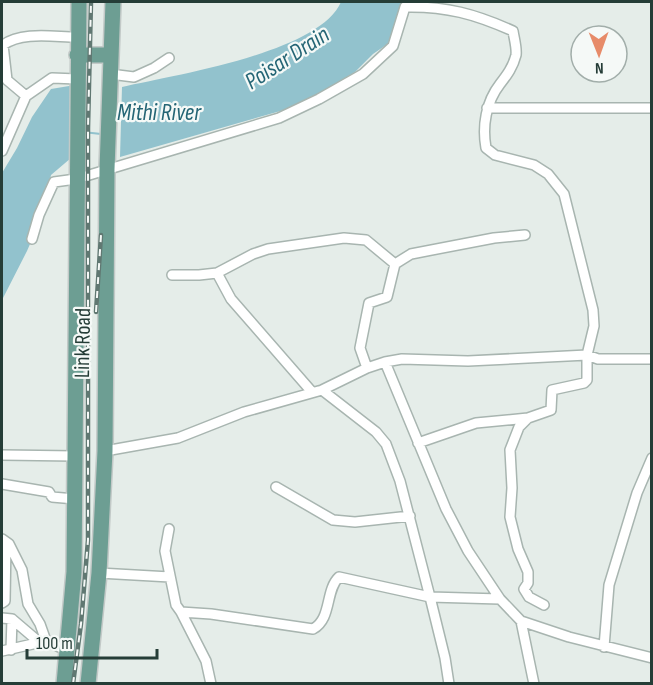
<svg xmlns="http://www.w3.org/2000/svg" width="653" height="685" viewBox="0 0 653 685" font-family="'Sofia Sans Condensed',sans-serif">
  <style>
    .water { fill: #92c2cd }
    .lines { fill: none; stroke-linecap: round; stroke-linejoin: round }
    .stream { stroke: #92c2cd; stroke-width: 2 }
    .minor-casing { stroke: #a8b5b0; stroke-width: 12 }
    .primary-casing { stroke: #c2c9c7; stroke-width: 18 }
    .minor { stroke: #fff; stroke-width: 9 }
    .primary { stroke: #6d9e93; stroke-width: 15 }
    .rail-casing { stroke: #607872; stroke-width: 4.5 }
    .rail { stroke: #f5f9f7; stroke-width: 2; stroke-dasharray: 7; stroke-linecap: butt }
    .labels { text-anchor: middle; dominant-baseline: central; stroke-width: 4.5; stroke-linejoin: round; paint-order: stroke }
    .street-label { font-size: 22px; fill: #253d37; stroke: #f5f9f7 }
    .water-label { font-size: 24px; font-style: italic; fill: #246575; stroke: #f5f9f7 }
  </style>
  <rect width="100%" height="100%" fill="#e5ede9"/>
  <path class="water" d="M341 2H406H403L398 11 402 18 392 41 373 54 355 72 313 97 291 108 120 157 122 87C174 75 319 53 341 2Z
    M75 85 71 158 51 175 42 216 27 251 2 300V173L17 148 32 117 51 89Z"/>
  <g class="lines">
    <path class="stream" d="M83 132 101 134"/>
    <g class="minor-casing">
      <path id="minor" d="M110 74 134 77 154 68 169 58
        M26 96 52 78 77 79
        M487 108H652
        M2 151 26 96 7 80 3 45C22 31 54 37 77 37
        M32 239 39 215 54 182 76 179 279 118 319 99 363 74 393 46 405 7C446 6 475 14 513 31 514 38 517 48 516 55 513 67 507 75 500 84 486 102 482 126 486 148L495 155 534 165 548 174 564 194 593 310 594 326 587 355V380L584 383 552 390 551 410 528 418 519 427 510 450 512 488 510 517 518 549 528 572V583L524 589 529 597 544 605
        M217 273 231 299 312 392
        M172 275H199L217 273 253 254 268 249 344 238 366 240 395 264
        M385 362 446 509 468 551 500 599
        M367 368 360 348 369 303 387 297 395 264 411 254 494 238 525 235
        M418 443 476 423 528 418
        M105 451 178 438 244 412 322 390 367 368 385 362 402 359 468 361 587 355 598 359H652
        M2 455 75 456
        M2 484 49 492 52 497 75 499
        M276 487 333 520 355 522 410 516
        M169 529 165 551 176 605 181 612 211 614 313 629C332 619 325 590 339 577L430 597 400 481 386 444 376 432 322 390
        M2 539 9 544 22 570 28 604 40 624 46 641 68 651
        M99 573 170 577
        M2 603 5 601 6 542
        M181 612 206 661 211 684
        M2 618 12 619 11 650
        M12 619 39 642
        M604 647 609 585 637 493 652 458
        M2 651 46 641
        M449 684 445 658 430 597 500 599 521 621
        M534 684 521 621 569 637 652 658"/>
    </g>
    <g class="primary-casing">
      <path id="primary" d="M77 55H111
        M64 684 74 572 79 2
        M88 684 99 573 105 451 107 169 113 2"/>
    </g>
    <use href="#minor" class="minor"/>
    <use href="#primary" class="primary"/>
    <g class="rail-casing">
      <path id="rail" d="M96 312 101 235
        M73 684 81 624 88 540V128L91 2"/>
    </g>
    <use href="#rail" class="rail"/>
  </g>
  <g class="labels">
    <g class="street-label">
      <text transform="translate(83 343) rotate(-89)">Link Road</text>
    </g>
    <g class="water-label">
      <text transform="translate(287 58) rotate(-33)">Poisar Drain</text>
      <text x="159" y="112">Mithi River</text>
    </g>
  </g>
  <rect width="653" height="685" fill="none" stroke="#253d37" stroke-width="6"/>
  <g transform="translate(599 54) rotate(179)"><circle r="28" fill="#f5f9f7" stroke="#a2aeaa" stroke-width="1.5"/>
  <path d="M0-4.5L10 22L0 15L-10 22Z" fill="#e78b69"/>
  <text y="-9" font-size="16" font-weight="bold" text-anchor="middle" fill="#253d37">N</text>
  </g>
  <path d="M27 649v9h130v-9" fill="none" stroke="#253d37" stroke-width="3"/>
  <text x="36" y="649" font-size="18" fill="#253d37" stroke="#f5f9f7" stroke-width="4.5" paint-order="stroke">100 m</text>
</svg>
